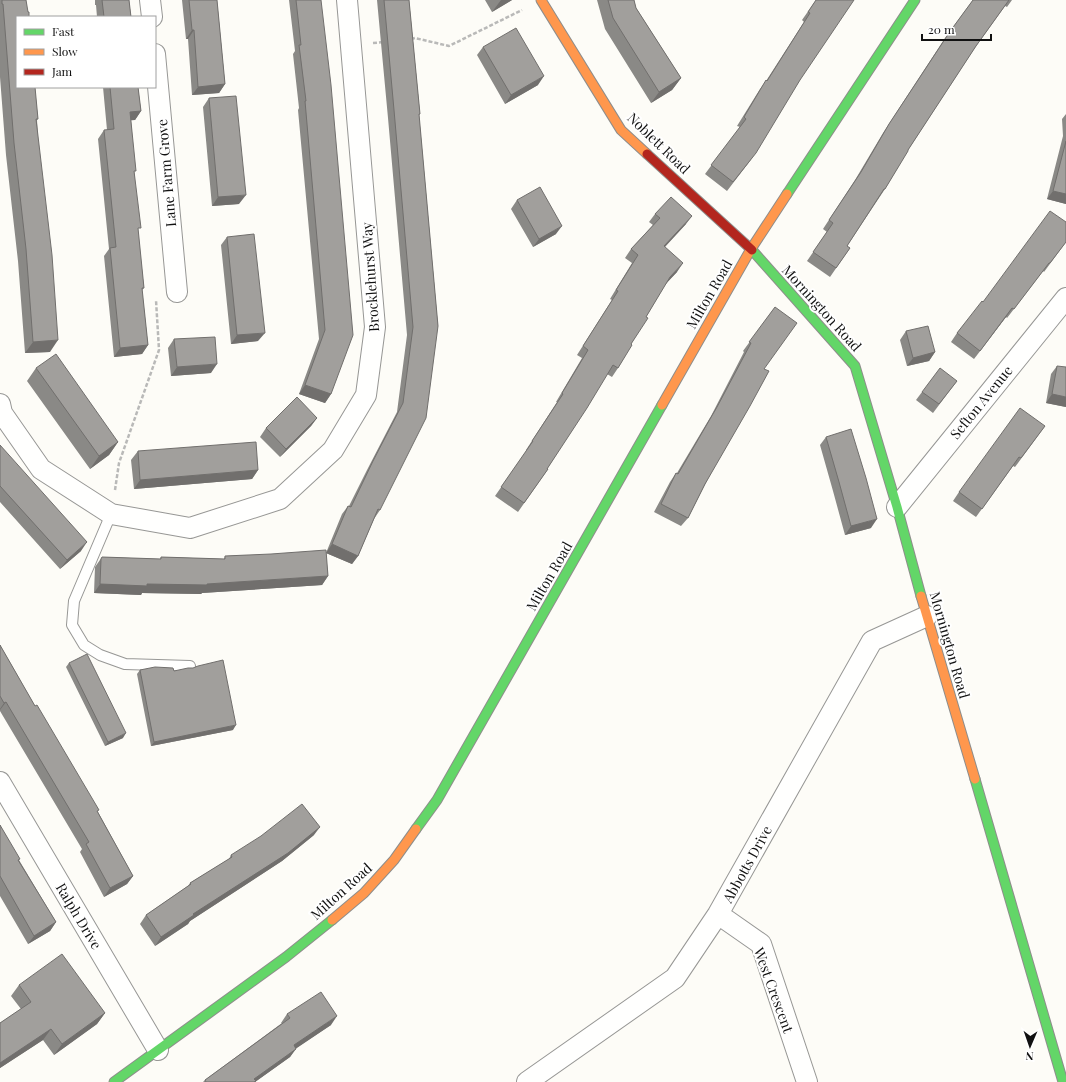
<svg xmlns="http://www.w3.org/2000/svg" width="1066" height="1082" viewBox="0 0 1066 1082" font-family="'Playfair Display',serif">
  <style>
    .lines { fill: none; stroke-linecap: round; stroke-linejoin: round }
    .lane-casing { stroke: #979795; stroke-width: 12 }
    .street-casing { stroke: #979795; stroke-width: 22 }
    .fast-casing { stroke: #8e8d8b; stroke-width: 11 }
    .slow-casing { stroke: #8e8d8b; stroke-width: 11 }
    .jam-casing { stroke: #8e8d8b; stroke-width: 11 }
    .path { stroke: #b9b9b8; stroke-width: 2.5; stroke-dasharray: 4 2; stroke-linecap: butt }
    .lane { stroke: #fffffe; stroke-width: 10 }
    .street { stroke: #fffffe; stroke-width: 20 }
    .fast { stroke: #63d668; stroke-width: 9 }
    .slow { stroke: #ff974d; stroke-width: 9 }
    .jam { stroke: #b3261e; stroke-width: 9 }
    .wall { fill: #8a8986 }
    .shaded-wall { fill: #716f6d }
    .building { fill: #a19f9c; stroke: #716f6d }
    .labels { text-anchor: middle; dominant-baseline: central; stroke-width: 4; stroke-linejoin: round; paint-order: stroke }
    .street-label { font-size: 14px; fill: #111; stroke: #fff }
  </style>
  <rect width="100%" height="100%" fill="#fdfcf7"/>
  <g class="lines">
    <g class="lane-casing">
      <path id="lane" d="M111 514 74 601 72 625 84 645 100 655 125 664 190 666"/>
    </g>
    <g class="street-casing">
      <path id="street" d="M150 0 152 17
        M155 54 177 292
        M0 404 2 413 41 469 111 514 190 528 280 499 333 450 366 395 375 327 347 0
        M897 507 1066 298
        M0 782 158 1050
        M718 914 761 944 807 1082
        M527 1082 675 978 718 914 872 641 927 616"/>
    </g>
    <g class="fast-casing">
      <path id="fast" d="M787 194 915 0
        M752 250 855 366 897 507 921 596
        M975 779 1063 1082
        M416 829 437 800 662 405
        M114 1082 286 957 332 920"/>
    </g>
    <g class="slow-casing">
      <path id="slow" d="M541 0 621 130 647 154
        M662 405 751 249 787 194
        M921 596 975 779
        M332 920 364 893 394 860 416 829"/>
    </g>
    <g class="jam-casing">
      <path id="jam" d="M647 154 752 250"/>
    </g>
    <path class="path" d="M411 39 415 38 449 46 522 10
      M373 43 384 42
      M115 490 119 463 159 350 156 300"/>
    <use href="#lane" class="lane"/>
    <use href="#street" class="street"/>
    <use href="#fast" class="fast"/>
    <use href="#slow" class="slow"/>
    <use href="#jam" class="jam"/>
  </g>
  <path class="wall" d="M0 0H26L38 119 37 120 50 352 25 353 18 261 6 155 0 77Z
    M95 0H129L131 17H97L96 5H95Z
    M182 0H217L225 84 219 93 192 95 188 39H186Z
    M289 0H321L331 394 325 403 299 394 319 339 298 110 299 108 293 54 295 51Z
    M377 0H409L420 114 419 115 438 326 380 510 374 519 358 556 352 564 326 553 328 576 322 585 202 593 201 594 142 593 141 595 94 593 95 567 102 557 160 559 161 557 224 559 225 556 326 553 342 514 348 506H349L367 470 397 412 407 335 388 118Z
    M485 0H512L492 12Z
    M597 0H634L636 8 681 78 672 90 651 103 605 29Z
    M816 0 800 80 794 89 750 161 727 191 705 174 740 127 737 126 760 89 766 81 804 22 802 20Z
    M973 0H1012L1007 7 1005 6 974 49 908 150 885 189 847 246 850 248 830 277 807 261 827 232 823 229 855 180 883 133 945 38Z
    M483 47 538 85 505 104 477 55Z
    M103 87H138L141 111 135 120H131L138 232 144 288 142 290 148 345 142 354 114 357 104 256 109 249 98 139 104 130H107Z
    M209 98 239 204 212 206 203 107Z
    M1066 114V204L1047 199 1063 136 1062 119Z
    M517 200 556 234 533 247 511 209Z
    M655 214 686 224 665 247 677 272 666 283 646 317 618 368 612 377 607 374 547 469H548L518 512 495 496 527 450H526L557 402H556L582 358 577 355 612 300 610 299 632 263 625 258 631 249 653 225 649 222Z
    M227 237 258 341 231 344 221 245Z
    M1066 242 1044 272 1043 271 1007 318 1006 317 974 359 951 342 957 333 983 302Z
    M775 307 764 369 688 518 681 526 654 512 670 482 676 473H677L711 416 744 352 743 351Z
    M906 331 935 352 929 361 907 366 900 340Z
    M174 339 211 373 171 376 168 348Z
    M1057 366 1066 407 1046 403 1051 374Z
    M36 368 118 442 109 455 90 469 27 381Z
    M957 381 933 413 916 400 922 392Z
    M317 418 311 426 280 457 260 437 266 428Z
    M1045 426 1015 467 1013 466 976 517 953 501 959 492Z
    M826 437 871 528 845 535 833 491 820 445Z
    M0 445 81 551 60 569 0 502Z
    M138 451 258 470 252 479 134 489 131 460Z
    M0 645 35 706 98 812 133 876 127 884 104 897 80 852 82 849 0 711Z
    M69 663 123 738 105 746 66 667Z
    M140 670 174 671 233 730 151 746 137 674Z
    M0 825 19 860 56 922 50 931 28 944 0 896Z
    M314 835 282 861 190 921 188 924 155 946 140 924 146 915 188 886 190 883 229 859 231 855Z
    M19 985 105 1013 97 1024 54 1055 43 1040 0 1068V1023L21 1009 11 996Z
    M287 1014 331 1025 296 1048 290 1057 255 1082H203L205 1080 282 1023H281Z"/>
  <path class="shaded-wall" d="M501 0H512L492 12Z
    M192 30H194L188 39H186Z
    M544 76 538 85 505 104 511 95Z
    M681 78 672 90 651 103 659 92Z
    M225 84 219 93 192 95 198 87Z
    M141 111 135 120 124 121 130 112Z
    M1053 191 1066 194V204L1047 199Z
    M246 195 239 204 212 206 218 197Z
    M692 216 686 224 658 254 664 246Z
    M562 226 556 234 533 247 539 239Z
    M683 263 677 272 664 286 670 277Z
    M1012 308 1006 317 974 359 980 351Z
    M265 333 258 341 231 344 237 335Z
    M58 340 50 352 25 353 33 342Z
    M148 345 142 354 114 357 120 348Z
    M935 352 929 361 907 366 913 358Z
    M217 364 211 373 171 376 177 367Z
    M305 385 331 394 325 403 299 394Z
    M1052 394 1066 397V407L1046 403Z
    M317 418 311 426 280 457 286 449Z
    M118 442 109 455 90 469 99 456Z
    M258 470 252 479 134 489 140 480Z
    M877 519 871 528 845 535 851 526Z
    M87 542 81 551 60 569 67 560Z
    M332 544 358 556 352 564 326 553Z
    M328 576 322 585 202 593 201 594 142 593 141 595 94 593 100 584H207Z
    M6 702 0 710V709L4 703Z
    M236 725 233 730 151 746 154 742Z
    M126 733 123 738 105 746 108 742Z
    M320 827 314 835 282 861 190 921 188 924 155 946 161 937 193 914Z
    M133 876 127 884 104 897 110 888Z
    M56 922 50 931 28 944 34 936Z
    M105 1013 97 1024 54 1055 62 1044Z
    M337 1016 331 1025 288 1054 294 1045Z
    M51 1029 43 1040 0 1068V1063Z
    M296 1049 290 1057 255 1082H251L254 1079Z"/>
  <path class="building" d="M2 0H26L28 12H29V17H17V87H35L38 119H36L52 255 58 340 33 342 26 249 14 143 3 4H2Z
    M102 0H129L131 17H104Z
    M189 0H217L225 84 198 87 194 30H192Z
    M296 0H321L331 85 353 335 331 394 305 385 325 330 305 101H306L299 45H301Z
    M384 0H409L420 114H419L438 326 426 418 380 510 378 509 358 556 332 544 348 506 351 507 373 461 403 403 413 327 394 110Z
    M608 0H634L636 8 681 78 659 92 613 18Z
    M816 0H854L800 80 756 153 733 182 711 165 746 119 744 117 766 80 767 81 810 13 808 12Z
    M973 0H1009L976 46 908 150V151L885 189H884L847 246 850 248 836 268 813 252 833 223 829 220 861 172 889 124 951 30Z
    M516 28 544 76 511 95 483 47Z
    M110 87H138L141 111 130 112 136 171H134L141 228H138L144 288H142L148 345 120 348 110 248 116 247 104 130 114 129Z
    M236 96 246 195 218 197 209 98Z
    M1066 141V194L1053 191Z
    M540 187 562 226 539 239 517 200Z
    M671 197 692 216 664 246 683 263 670 277 646 317 648 318 631 344 632 345 618 368 613 365 587 408 547 469H548L524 503 501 487 533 441H532L563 394 562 393 588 350 583 346 618 291 616 290 638 255 631 249 660 218 655 214Z
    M1050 211 1066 222V242L1050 263H1049L1014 309 1012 308 980 351 957 333 982 301 983 302Z
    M254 234 265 333 237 335 227 237Z
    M775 307 797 323 764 369 769 371 750 406 705 484 688 518 661 504 676 473 678 474 717 407 751 343 749 342Z
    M928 326 935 352 913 358 906 331Z
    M215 337 217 364 177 367 174 339Z
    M56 354 118 442 99 456 36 368Z
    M1057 366 1066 367V397L1052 394Z
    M940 368 957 381 939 404 922 392Z
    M297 397 317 418 286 449 266 428Z
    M1020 408 1045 426 1021 458 1019 457 982 509 959 492Z
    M851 429 866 478 877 519 851 526 839 482 826 437Z
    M256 442 258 470 140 480 138 451Z
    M0 445 87 542 67 560 0 486Z
    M326 550 328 576 207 584V585L147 584V586L100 584 101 559 102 557 161 559V557L225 559V556L271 554Z
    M0 645 35 706 37 705 99 810 97 811 133 876 110 888 86 844 89 842 6 702 4 703 0 696Z
    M87 654 126 733 108 742 69 663Z
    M223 660 236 725 154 742 140 670 155 667 173 668 174 671 188 668H193L198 666Z
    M302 804 320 827 288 853 193 914 194 915 161 937 146 915 191 884 190 883 232 857 231 855 261 836Z
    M0 825 20 859 18 860 56 922 34 936 0 876Z
    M62 954 105 1013 62 1044 51 1029 0 1063V1023L31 1002 19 985Z
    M321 992 337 1016 294 1045 296 1049 254 1079 256 1081 254 1082H206L205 1080 290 1018 287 1014Z"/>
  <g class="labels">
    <g class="street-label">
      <text transform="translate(659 143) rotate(44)">Noblett Road</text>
      <text transform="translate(166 173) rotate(-95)">Lane Farm Grove</text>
      <text transform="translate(370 277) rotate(-94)">Brocklehurst Way</text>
      <text transform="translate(709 294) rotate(-60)">Milton Road</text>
      <text transform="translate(822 308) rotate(48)">Mornington Road</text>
      <text transform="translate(981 402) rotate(-51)">Sefton Avenue</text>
      <text transform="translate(549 576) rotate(-60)">Milton Road</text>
      <text transform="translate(950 645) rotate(74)">Mornington Road</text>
      <text transform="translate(747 864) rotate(-61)">Abbotts Drive</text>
      <text transform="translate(341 891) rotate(-42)">Milton Road</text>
      <text transform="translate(79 916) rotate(59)">Ralph Drive</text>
      <text transform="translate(774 990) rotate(70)">West Crescent</text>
    </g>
  </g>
  <rect x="16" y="16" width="140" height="72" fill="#ffffff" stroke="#a0a0a0"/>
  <rect x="24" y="29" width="20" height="6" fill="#63d668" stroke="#a0a0a0"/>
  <text x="52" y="36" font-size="12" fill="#111111">Fast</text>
  <rect x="24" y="49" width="20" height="6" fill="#ff974d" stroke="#a0a0a0"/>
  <text x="52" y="56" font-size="12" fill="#111111">Slow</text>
  <rect x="24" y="69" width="20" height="6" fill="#b3261e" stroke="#a0a0a0"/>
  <text x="52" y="76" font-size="12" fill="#111111">Jam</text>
  <g transform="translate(1030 1046) rotate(182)" stroke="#ffffff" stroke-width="3" paint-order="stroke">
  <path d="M0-3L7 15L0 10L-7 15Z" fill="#111111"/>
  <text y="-6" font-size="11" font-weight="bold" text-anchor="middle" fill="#111111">N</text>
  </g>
  <path d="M922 34v6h69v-6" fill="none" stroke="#111111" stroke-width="2"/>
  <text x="928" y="34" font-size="12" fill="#111111" stroke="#ffffff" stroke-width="3" paint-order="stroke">20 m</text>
</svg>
